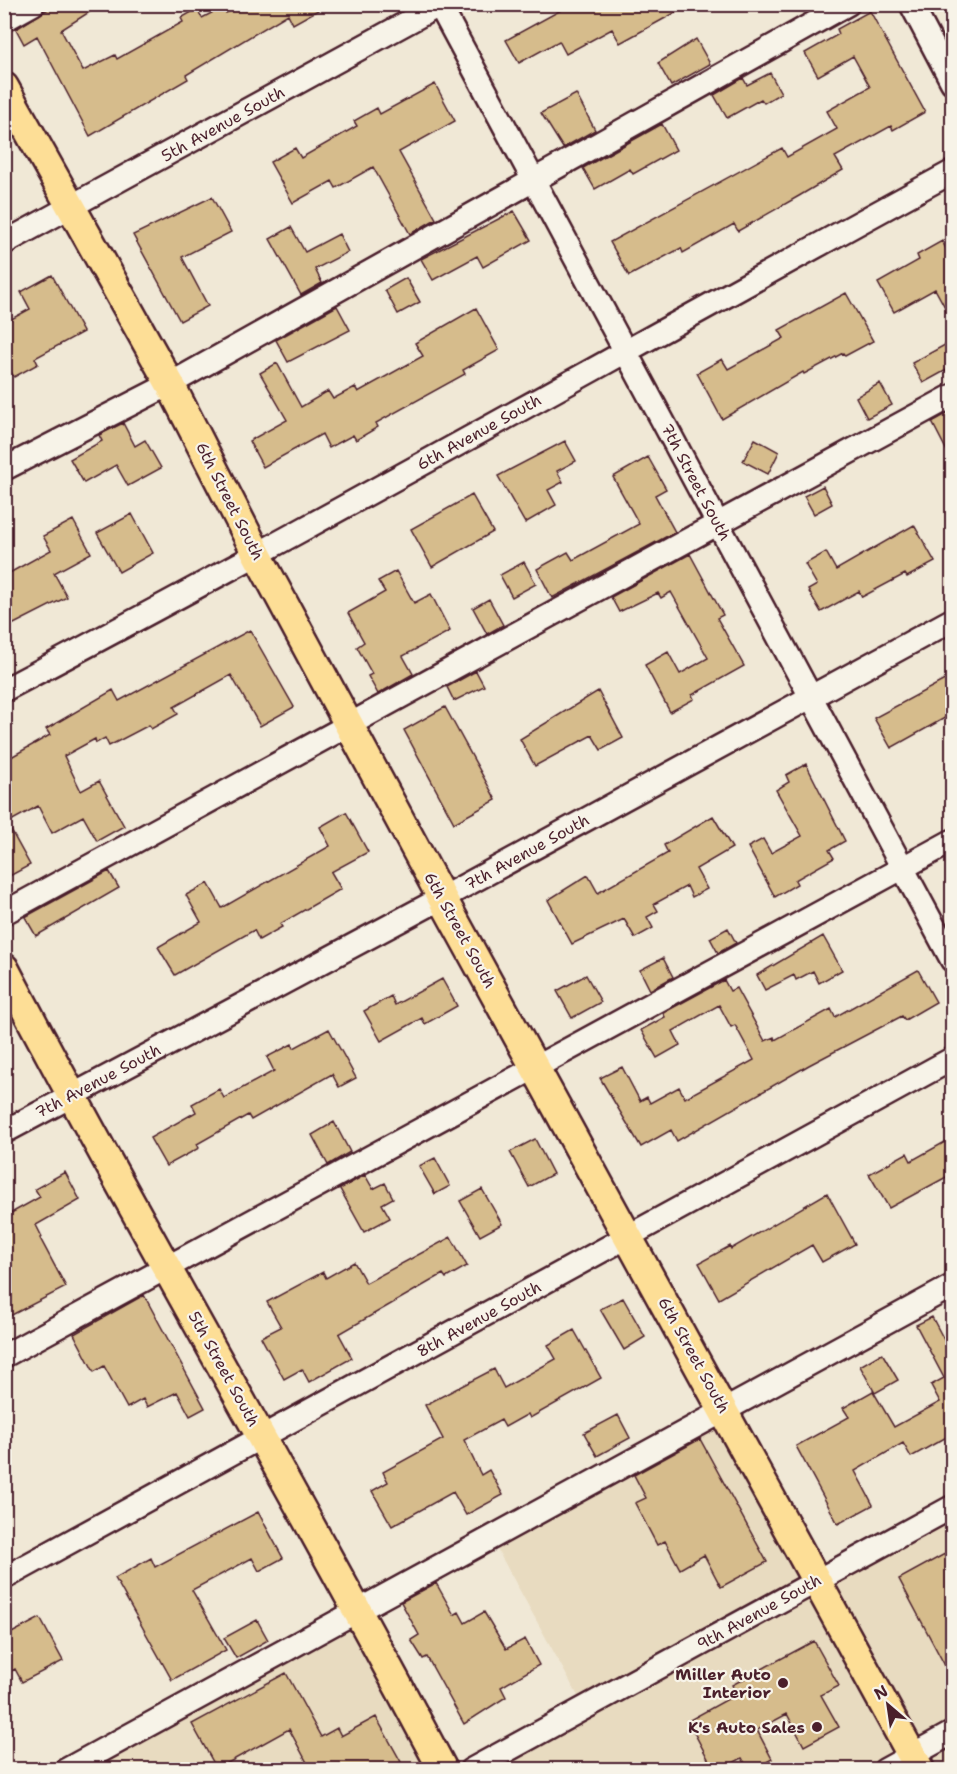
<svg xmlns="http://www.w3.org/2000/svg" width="957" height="1774" viewBox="0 0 957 1774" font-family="'Shantell Sans',sans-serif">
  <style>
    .built { fill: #e8dbc0 }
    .building { fill: #d6bc8c; stroke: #4a1f2b; stroke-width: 1.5 }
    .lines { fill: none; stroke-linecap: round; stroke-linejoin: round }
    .minor-casing { stroke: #4a1f2b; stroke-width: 27 }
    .major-casing { stroke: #4a1f2b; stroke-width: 33 }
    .minor { stroke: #f7f3e8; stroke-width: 22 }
    .major { stroke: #fdde96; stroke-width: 28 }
    .poi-dot { fill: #4a1f2b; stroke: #f7f3e8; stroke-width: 2 }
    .labels { text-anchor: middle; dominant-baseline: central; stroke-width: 4.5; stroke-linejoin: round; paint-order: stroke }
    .street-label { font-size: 16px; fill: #4a1f2b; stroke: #f7f3e8 }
    .poi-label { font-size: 16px; font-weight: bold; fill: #4a1f2b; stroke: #f7f3e8; text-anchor: end }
  </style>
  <rect width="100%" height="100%" fill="#f0e8d6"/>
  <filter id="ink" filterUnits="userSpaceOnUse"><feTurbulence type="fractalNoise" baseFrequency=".0167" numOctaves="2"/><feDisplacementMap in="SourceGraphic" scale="12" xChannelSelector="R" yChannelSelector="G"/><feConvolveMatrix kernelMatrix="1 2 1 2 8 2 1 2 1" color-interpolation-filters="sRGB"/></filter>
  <g filter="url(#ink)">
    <path class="built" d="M725 1411 818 1580 952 1507V1769L471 1770 584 1707 491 1538Z
      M359 1609 451 1770H67Z"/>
    <path class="building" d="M56 4H102L61 30 83 71 115 55 117 59 183 22 181 18 197 9 202 18 223 7 226 13 242 4H329L293 24 288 14 186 75 188 79 90 136 37 36 24 44 16 29Z
      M572 4H691L620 43 612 29 566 54 559 41 519 63 506 40Z
      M870 11 925 112 893 130 891 126 835 157 843 170 799 196 738 231 734 224 683 253 681 248 629 276 610 242 782 148 787 157 837 129 827 111 870 87 853 56 818 76 805 53 839 34 837 29Z
      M696 39 710 64 671 86 658 63Z
      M770 73 781 93 764 103 761 99 727 118 714 95 743 78 747 85Z
      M435 84 455 121 399 152 436 219 410 234 373 167 336 188 332 181 293 203 270 162 295 148 301 158 357 126 354 121 377 108 380 114Z
      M576 94 595 130 563 148 541 113Z
      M662 124 676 150 633 174 630 169 595 189 583 168Z
      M212 197 231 232 182 257 208 306 180 321 133 235Z
      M514 211 531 240 483 267 477 256 433 280 421 259Z
      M291 227 305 252 339 234 348 252 315 269 322 283 301 295 270 239Z
      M942 241 952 260V320L935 289 894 312 878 283 919 260 917 255Z
      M52 275 83 332 35 358 38 364 14 377 4 361V323L30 309 21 292Z
      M406 278 420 302 398 314 385 290Z
      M846 293 873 341 845 356 843 353 804 374 803 372 722 419 697 373 722 359 728 369 784 338 779 330Z
      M337 306 350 330 288 362 276 340Z
      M476 308 499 350 463 370 465 374 376 423 378 427 356 440 353 435 329 448 322 434 263 467 249 441 287 420 260 373 277 363 301 407 328 391 333 399 355 387 358 392 423 356 415 343Z
      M952 341V367L923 383 912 363Z
      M880 383 892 405 867 418 856 397Z
      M952 411V461L932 422Z
      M123 423 135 446 145 440 161 468 128 486 116 465 84 483 70 459 102 441 99 435Z
      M755 439 779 452 768 474 743 461Z
      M565 441 576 461 557 471 563 482 548 490 556 505 525 523 498 476Z
      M648 457 666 489 655 495 675 532 552 598 537 569 568 552 573 560 639 524 613 477Z
      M823 486 832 504 814 514 804 496Z
      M472 495 493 532 432 567 411 529Z
      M132 514 153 553 119 572 97 533Z
      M73 520 91 553 54 573 67 597 4 629V576L51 550 43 536Z
      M914 525 935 562 907 577 905 574 862 597 859 591 821 612 808 590 817 585 805 564 826 552 836 570Z
      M690 554 723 615 717 618 744 666 692 695 694 699 670 712 645 665 668 652 680 674 708 658 671 592 661 598 658 593 619 612 611 597Z
      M524 562 536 584 512 597 500 575Z
      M396 571 414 603 431 594 450 631 403 656 413 674 378 694 368 676 372 674 357 647 364 642 348 613 385 592 378 581Z
      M489 599 503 625 487 634 473 608Z
      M250 630 294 707 260 726 231 675 174 707 178 714 151 729 149 725 109 746 105 738 96 743 95 739 64 756 81 791 99 781 124 826 97 841 83 816 52 833 38 806 7 823 30 865 4 879V761L50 735 46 729 113 690 119 701Z
      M476 671 484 686 454 701 447 687Z
      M952 676V714L891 748 874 718Z
      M598 691 623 738 601 750 592 735 535 766 520 739Z
      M445 707 496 800 454 823 404 730Z
      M806 764 845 841 829 850 834 858 795 880 797 884 775 897 748 847 763 839 771 853 802 836 776 790 789 782 786 775Z
      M346 812 368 852 331 872 341 889 280 924 282 927 259 940 254 930 175 975 158 947 201 922 186 895 208 883 222 908 330 846 320 827Z
      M713 816 732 848 696 869 707 889 692 897 687 886 654 904 658 911 647 917 653 928 635 938 624 919 572 944 548 900 588 875 598 893 668 853 664 845Z
      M109 871 119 888 36 936 25 917Z
      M728 928 736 943 718 953 710 938Z
      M823 936 842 970 819 983 813 971 796 980 794 975 765 990 757 975Z
      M663 958 673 977 650 990 640 970Z
      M918 970 936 1002 905 1020 902 1016 809 1065 677 1141 671 1130 641 1147 600 1078 622 1067 640 1101 647 1097 650 1103 679 1087 685 1098 754 1060 735 1025 731 1027 719 1005 673 1031 680 1045 657 1058 641 1030 665 1017 663 1013 724 980 730 991 736 988 765 1041 774 1037 775 1040 831 1009 835 1017Z
      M586 975 601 1002 572 1018 557 991Z
      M442 979 457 1006 425 1024 422 1018 381 1041 364 1011 391 996 395 1005Z
      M329 1029 356 1078 339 1087 332 1074 251 1120 248 1115 197 1144 199 1148 166 1166 150 1138 196 1112 192 1104 219 1089 224 1098 274 1071 267 1057 292 1044 294 1048Z
      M334 1122 350 1152 328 1165 312 1135Z
      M952 1138V1174L889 1208 869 1174 907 1153 911 1161Z
      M535 1139 553 1174 529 1187 510 1152Z
      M435 1158 450 1186 435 1194 419 1166Z
      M65 1172 80 1200 36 1225 42 1237 40 1238 66 1287 4 1319V1217L40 1197 35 1189Z
      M365 1175 373 1189 385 1183 393 1198 382 1204 390 1218 364 1232 340 1189Z
      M482 1189 502 1224 480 1236 460 1201Z
      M827 1193 855 1244 822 1262 812 1245 719 1299 699 1263 730 1246 731 1249Z
      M451 1237 467 1266 446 1278 443 1274 339 1334 352 1358 309 1382 302 1369 284 1379 261 1337 281 1327 267 1302 323 1272 326 1278 354 1262 366 1283Z
      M144 1295 205 1408 190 1416 177 1392 147 1407 143 1399 127 1408 104 1366 94 1372 74 1334Z
      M623 1298 645 1337 624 1350 600 1309Z
      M932 1317 952 1355V1434L911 1457 903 1443 855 1471 873 1505 838 1524 796 1446 849 1417 843 1408 873 1391 894 1427 940 1402 931 1385 944 1378 916 1325Z
      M574 1330 601 1378 530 1418 528 1414 505 1427 501 1420 464 1440 481 1475 489 1470 503 1495 466 1515 453 1492 392 1526 372 1491 388 1482 383 1472 443 1439 425 1405 494 1369 504 1388 556 1359 548 1345Z
      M882 1353 898 1380 875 1393 860 1366Z
      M618 1415 630 1438 597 1456 584 1433Z
      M700 1439 767 1562 721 1587 704 1555 680 1569 665 1541 657 1545 635 1503 646 1498 634 1475Z
      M258 1512 283 1558 259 1571 252 1558 192 1590 226 1650 172 1680 115 1578 151 1558 155 1567Z
      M952 1550V1679L899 1579Z
      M436 1583 454 1615 459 1612 465 1623 484 1612 506 1649 525 1639 539 1665 501 1687 506 1697 464 1724 427 1657 423 1659 411 1640 419 1635 401 1602Z
      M40 1618 63 1661 22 1682 15 1669 4 1675V1637Z
      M257 1620 268 1640 236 1658 224 1638Z
      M814 1641 839 1686 821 1695 839 1727 804 1746 787 1714 757 1730 772 1759 752 1770H749L742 1758 720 1770H714L688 1721 737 1694 732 1685Z
      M286 1673 321 1737 337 1728 341 1736 376 1717 401 1762 387 1770H311L289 1729 217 1769 192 1724Z"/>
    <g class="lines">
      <g class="minor-casing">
        <path id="minor" d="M439 4 952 960
          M911 4 952 82
          M4 20 33 4
          M4 243 441 4
          M4 469 170 384 848 4
          M4 690C323 522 636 344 952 172
          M4 913 952 396
          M4 1132 442 898 952 620
          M4 1356 952 841
          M4 1578 952 1059
          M66 1770 952 1286
          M471 1770 952 1507
          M885 1770 952 1733"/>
      </g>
      <g class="major-casing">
        <path id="major" d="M4 87 170 384 258 556 442 898 920 1770
          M4 968C145 1238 301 1500 443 1770"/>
      </g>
      <use href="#minor" class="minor"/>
      <use href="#major" class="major"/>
    </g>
  </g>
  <g class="poi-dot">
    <circle cx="783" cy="1683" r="6"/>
    <circle cx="817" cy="1727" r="6"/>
  </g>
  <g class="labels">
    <g class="street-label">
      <text transform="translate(223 124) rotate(-29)">5th Avenue South</text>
      <text transform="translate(479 432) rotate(-29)">6th Avenue South</text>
      <text transform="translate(696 482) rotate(62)">7th Street South</text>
      <text transform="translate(230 501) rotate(63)">6th Street South</text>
      <text transform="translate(527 852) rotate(-29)">7th Avenue South</text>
      <text transform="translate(460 930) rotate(61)">6th Street South</text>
      <text transform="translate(98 1081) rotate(-28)">7th Avenue South</text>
      <text transform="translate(479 1319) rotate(-29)">8th Avenue South</text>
      <text transform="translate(694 1355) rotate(61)">6th Street South</text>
      <text transform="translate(224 1369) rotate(61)">5th Street South</text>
      <text transform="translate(759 1612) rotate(-29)">9th Avenue South</text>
    </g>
    <g class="poi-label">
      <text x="771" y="1674">Miller Auto<tspan x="771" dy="18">Interior</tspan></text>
      <text x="805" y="1727">K's Auto Sales</text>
    </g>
  </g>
  <rect width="957" height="1774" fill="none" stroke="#f7f3e8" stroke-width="24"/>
  <rect x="12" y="12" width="933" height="1750" fill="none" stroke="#4a1f2b" stroke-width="2" filter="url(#ink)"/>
  <g transform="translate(888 1705) rotate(331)" stroke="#f7f3e8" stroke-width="4.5" paint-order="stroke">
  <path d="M0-4.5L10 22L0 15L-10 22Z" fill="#4a1f2b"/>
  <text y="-9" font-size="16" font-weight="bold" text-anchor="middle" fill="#4a1f2b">N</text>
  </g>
</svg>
